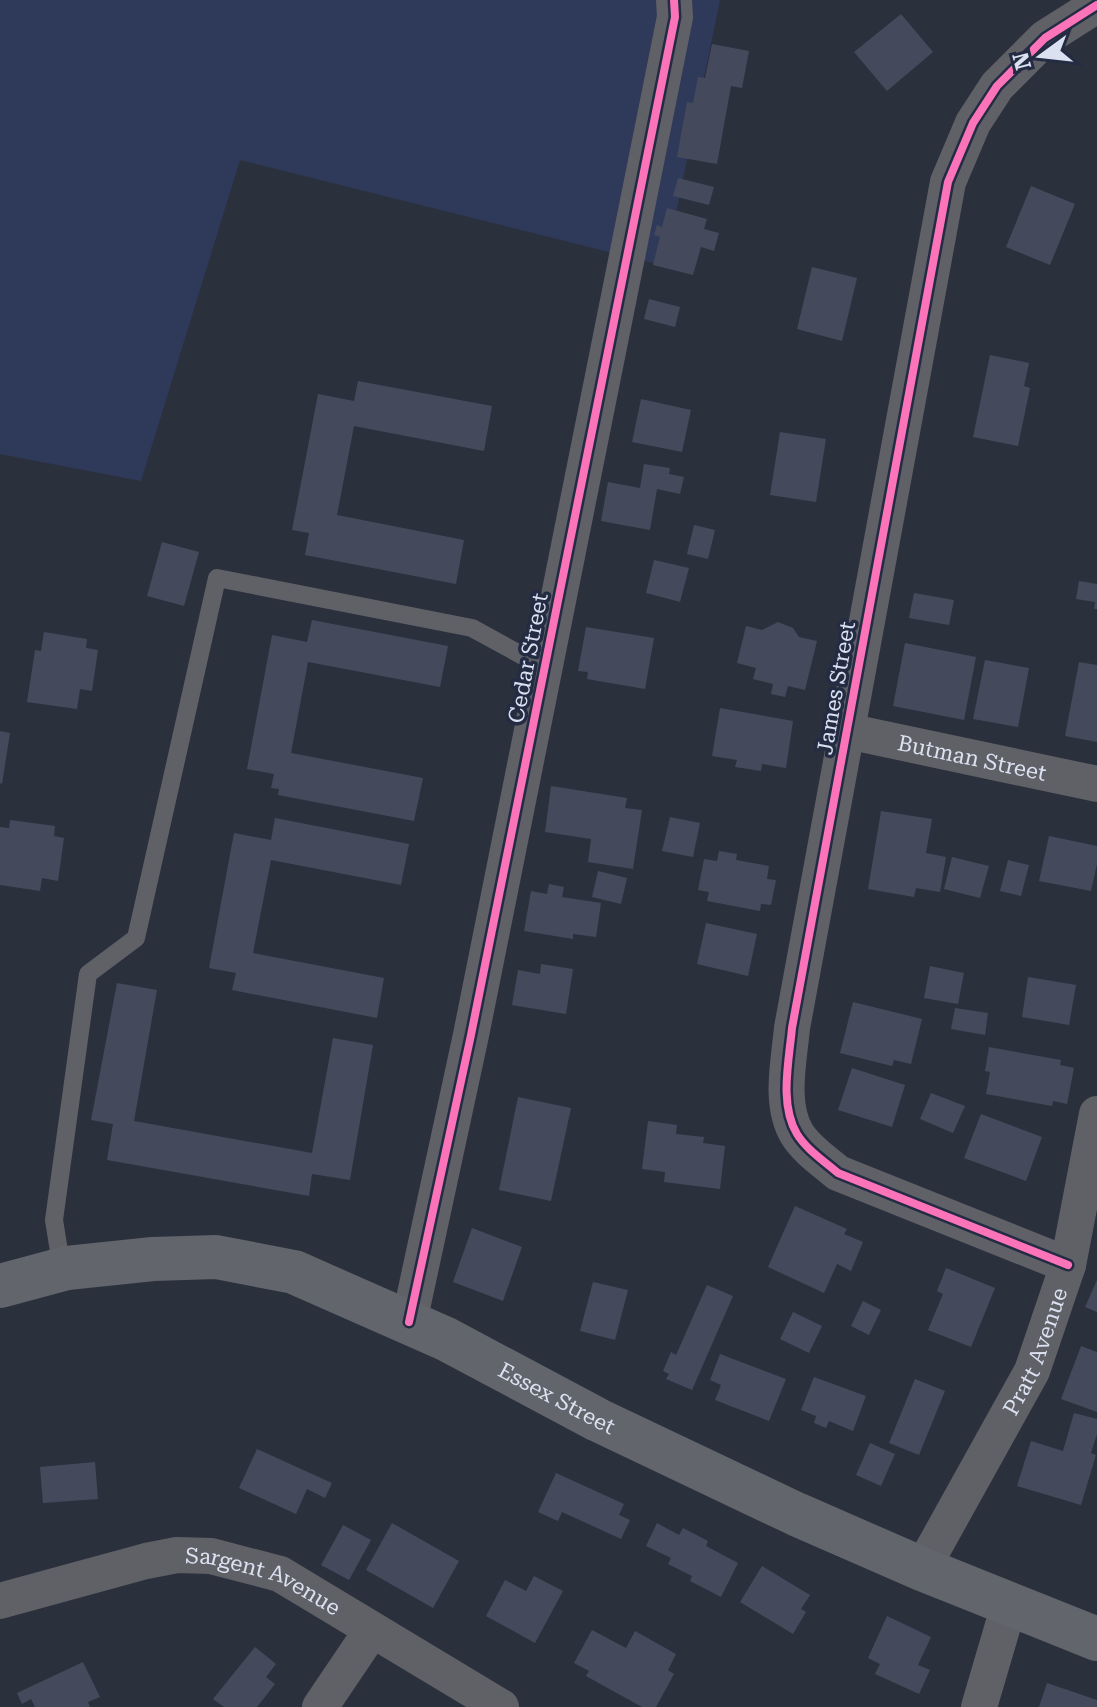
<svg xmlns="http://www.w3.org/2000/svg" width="1097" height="1707" viewBox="0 0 1097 1707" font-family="'Roboto Serif',serif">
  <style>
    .green { fill: #2f3a5a }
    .building { fill: #444a5c }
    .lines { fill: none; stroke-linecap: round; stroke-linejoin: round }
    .service { stroke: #606167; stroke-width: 18 }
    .minor { stroke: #606167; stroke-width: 36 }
    .secondary { stroke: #62656b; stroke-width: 44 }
    .cycleway-casing { stroke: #242c44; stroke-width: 13 }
    .cycleway { stroke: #fb73b8; stroke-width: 8 }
    .labels { text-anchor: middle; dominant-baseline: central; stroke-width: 7; stroke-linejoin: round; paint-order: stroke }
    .street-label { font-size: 22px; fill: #dbe1f1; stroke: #242c44 }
  </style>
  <rect width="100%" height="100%" fill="#2b303d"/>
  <path class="green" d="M0 0H720L665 266 240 160 141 481 0 454Z"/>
  <path class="building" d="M901 14 933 52 887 91 854 52Z
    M712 44 749 51 742 88 731 86 717 164 677 157 687 102 693 103 698 77 705 78Z
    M678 178 714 187 709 205 673 196Z
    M1031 186 1075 204 1050 265 1006 247Z
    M667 208 707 219 704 229 719 233 714 251 701 247 693 275 653 265 660 237 654 235 657 225 662 227Z
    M812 267 857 278 842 341 797 329Z
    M649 299 680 307 675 327 644 319Z
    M990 355 1029 363 1024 386 1030 388 1018 446 973 437Z
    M358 381 492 406 484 451 354 426 337 515 464 540 456 584 305 555 309 533 292 530 318 394 354 401Z
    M641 399 691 410 682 452 632 442Z
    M780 432 826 439 816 502 770 495Z
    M644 464 670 468 669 474 684 477 680 494 657 489 650 530 601 521 608 482 640 488Z
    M694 525 715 530 708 559 687 554Z
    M162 542 199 552 184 606 147 596Z
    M654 560 689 568 680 602 646 593Z
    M1079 581 1097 584V609H1094L1095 602 1076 599Z
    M914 593 954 600 949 625 909 618Z
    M312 620 448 646 440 687 308 662 291 753 423 778 414 821 278 795 279 789 271 788 274 774 247 769 272 635 307 642Z
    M778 622 793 628 799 637 817 641 805 690 788 686 785 697 771 694 773 684 753 679 756 668 737 663 746 626 762 630Z
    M586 627 654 638 645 689 587 679 588 672 578 671Z
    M44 632 87 639 86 648 98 650 92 691 80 689 77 709 27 702 35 650 41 651Z
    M905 643 976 657 964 720 893 706Z
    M985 660 1029 668 1018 727 973 719Z
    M1079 662 1097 665V742L1065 736Z
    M720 708 793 721 786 768 762 764 761 771 735 767 737 760 712 756Z
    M0 731 10 733 2 784 0 783Z
    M551 786 627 798 625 808 642 810 633 869 588 862 591 839 545 832Z
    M881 811 932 819 926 853 946 857 940 892 916 888 914 897 868 889Z
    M670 817 700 823 693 857 662 851Z
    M275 818 409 844 401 885 271 860 253 953 384 978 377 1018 232 990 236 973 209 968 234 833 271 840Z
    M10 820 55 826 54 836 64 838 58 881 42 878 40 891 0 885V827L9 828Z
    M1049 836 1097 846V864L1091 891 1039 881Z
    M719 851 737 854 736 860 769 866 767 879 776 880 771 905 761 904 760 911 707 901 709 892 698 890 704 859 717 861Z
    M952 857 989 866 980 898 944 889Z
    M1008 860 1029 865 1021 896 1000 891Z
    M598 871 627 878 621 904 592 897Z
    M549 884 564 887 562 897 601 903 596 937 573 934V939L524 931 531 891 547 894Z
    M706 923 757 934 748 976 697 964Z
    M541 964 573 969 566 1014 512 1005 518 970 540 974Z
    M930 966 964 973 958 1004 924 998Z
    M1028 977 1076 985 1069 1025 1022 1017Z
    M117 983 157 990 134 1121 312 1153 333 1038 373 1045 350 1180 312 1174 309 1196 107 1160 113 1124 91 1120Z
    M853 1002 922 1019 911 1064 894 1060 892 1066 840 1053Z
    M955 1008 988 1013 985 1035 951 1029Z
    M989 1047 1061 1060 1060 1065 1074 1068 1067 1104 1053 1101 1052 1106 986 1094 990 1072 985 1071Z
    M852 1068 905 1085 892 1127 838 1110Z
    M931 1093 965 1106 953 1133 920 1119Z
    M518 1097 571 1108 551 1201 499 1190Z
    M981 1114 1042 1137 1026 1181 964 1158Z
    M648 1121 677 1125 676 1134 704 1137 703 1143 725 1146 720 1189 664 1182 665 1172 642 1169Z
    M795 1206 847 1229 844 1234 863 1242 851 1271 837 1264 824 1293 768 1267Z
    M472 1228 522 1247 503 1301 453 1282Z
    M946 1268 995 1288 971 1347 928 1330 943 1294 937 1291Z
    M1097 1280V1312L1085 1307Z
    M593 1282 628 1290 615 1340 580 1331Z
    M707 1285 733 1296 692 1390 666 1379 669 1374 663 1371 671 1352 676 1355Z
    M863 1301 881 1310 869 1335 851 1326Z
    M793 1312 822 1326 809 1353 780 1339Z
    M1081 1346 1097 1352V1412L1061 1399Z
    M720 1354 786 1379 769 1421 715 1400 721 1385 710 1380Z
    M814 1377 866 1396 853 1431 829 1421 826 1428 814 1423 816 1416 801 1410Z
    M915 1379 945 1391 919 1455 889 1443Z
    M1074 1413 1097 1419V1434L1091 1453 1096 1455 1081 1505 1017 1486 1031 1441 1063 1451Z
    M870 1443 895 1454 881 1486 856 1475Z
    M257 1449 332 1483 325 1498 307 1489 296 1514 239 1488Z
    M95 1462 98 1499 43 1503 40 1467Z
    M556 1473 624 1504 619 1515 630 1520 621 1539 562 1512 558 1521 538 1512Z
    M392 1523 459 1561 433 1608 366 1570Z
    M657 1523 679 1535 683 1528 708 1541 706 1546 738 1563 721 1597 690 1581 692 1576 668 1564 671 1558 646 1546Z
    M343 1525 371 1540 349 1580 321 1565Z
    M762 1566 810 1595 801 1609 806 1612 793 1634 740 1602Z
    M534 1576 563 1591 535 1643 486 1616 505 1580 526 1591Z
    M887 1616 931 1637 918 1665 930 1670 919 1694 875 1674 880 1664 868 1658Z
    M592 1630 626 1648 635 1631 676 1654 668 1670 674 1674 656 1707H642L586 1676 589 1671 574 1663Z
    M255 1647 276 1664 266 1677 275 1684 257 1707H224L213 1699Z
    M83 1662 100 1697 88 1702 90 1707H35L31 1699 22 1704 17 1693Z
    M1047 1683 1097 1700V1707H1039Z"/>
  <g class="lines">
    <path class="service" d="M62 1270 54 1220 88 974 136 938 217 578 472 628 545 668"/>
    <g class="minor">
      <path id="s1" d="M847 731 1097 784"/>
      <path d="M1068 1265 838 1173C824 1161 807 1150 797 1134 779 1104 789 1061 792 1028L948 182 973 123 997 86 1045 38 1097 5"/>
      <path d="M409 1322 471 1035 675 17 674 0"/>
      <path id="s2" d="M922 1569 1032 1371 1068 1265 1097 1114"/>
      <path id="s3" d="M0 1601 146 1561 177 1555 211 1556 280 1574 501 1707"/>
      <path d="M320 1707 372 1630"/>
      <path d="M979 1707 1009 1605"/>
    </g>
    <path class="secondary" id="s4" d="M0 1286 67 1268 153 1259 216 1257 294 1272 446 1339 598 1420 796 1514 922 1569 1097 1639"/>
    <g class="cycleway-casing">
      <path id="cycleway" d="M1068 1265 838 1173C824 1161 807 1150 797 1134 779 1104 789 1061 792 1028L948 182 973 123 997 86 1045 38 1097 5
        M409 1322 471 1035 675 17 674 0"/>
    </g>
    <use href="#cycleway" class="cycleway"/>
  </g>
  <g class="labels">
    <g class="street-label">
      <text transform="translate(528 658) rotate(-79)">Cedar Street</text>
      <text transform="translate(836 688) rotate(-80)">James Street</text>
      <text stroke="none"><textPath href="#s1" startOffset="128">Butman Street</textPath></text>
      <text stroke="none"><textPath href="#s2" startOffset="246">Pratt Avenue</textPath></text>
      <text stroke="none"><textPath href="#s4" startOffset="590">Essex Street</textPath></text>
      <text stroke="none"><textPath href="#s3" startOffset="274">Sargent Avenue</textPath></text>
    </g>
  </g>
  <g transform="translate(1041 56) rotate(255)" stroke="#242c44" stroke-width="6" paint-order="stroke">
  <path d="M0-6L14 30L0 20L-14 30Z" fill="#dbe1f1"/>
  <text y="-12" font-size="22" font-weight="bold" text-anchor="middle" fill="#dbe1f1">N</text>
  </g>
</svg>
